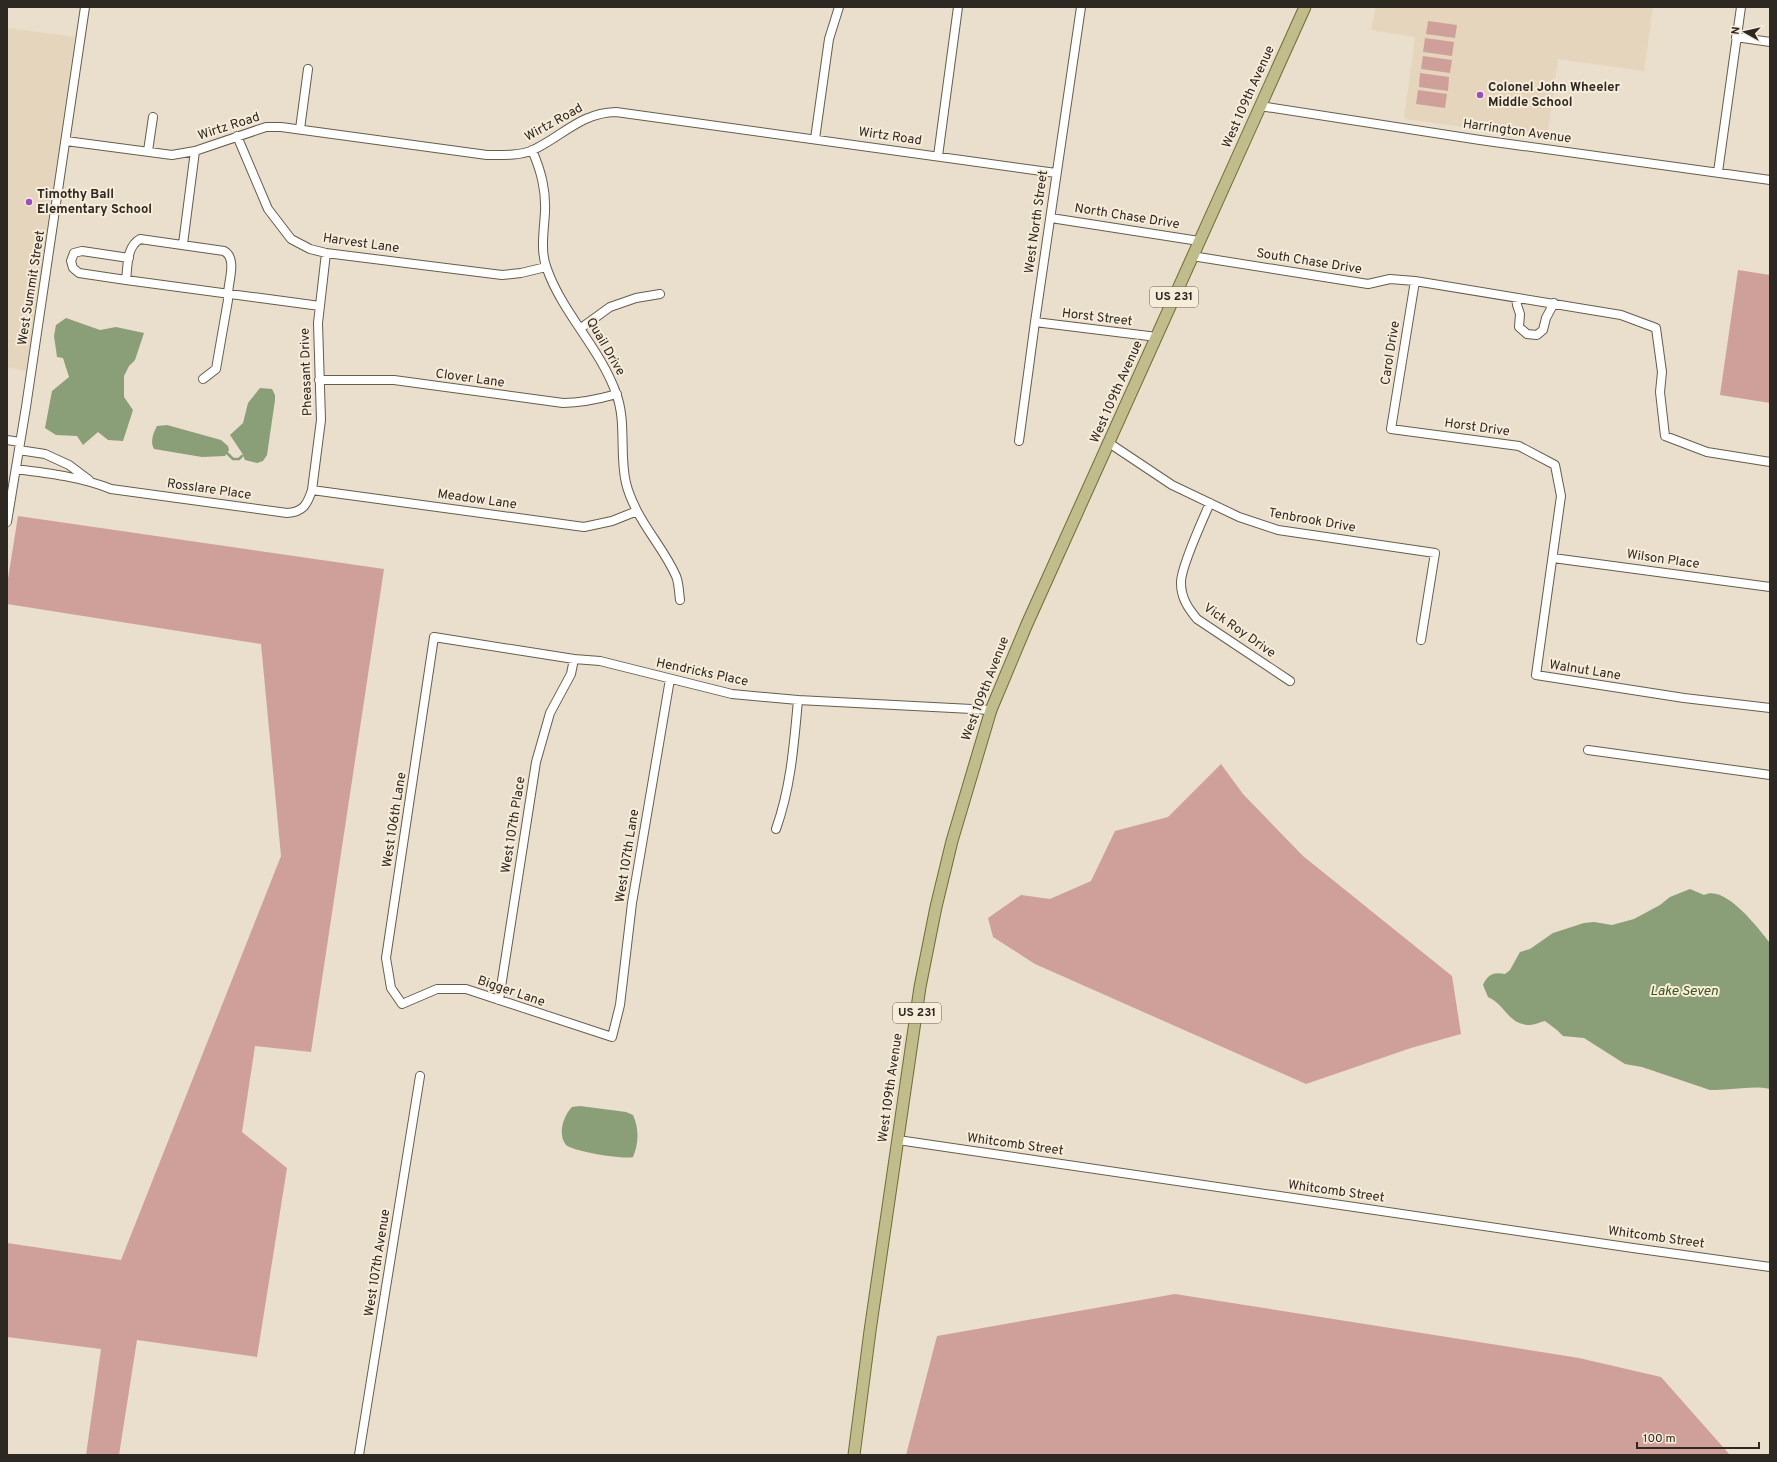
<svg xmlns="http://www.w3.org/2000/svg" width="1777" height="1462" viewBox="0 0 1777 1462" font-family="Overpass,sans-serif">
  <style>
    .built { fill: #e5d5bc }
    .green { fill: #cfa099 }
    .water { fill: #8a9f77 }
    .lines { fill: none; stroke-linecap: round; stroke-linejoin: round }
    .stream { stroke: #8a9f77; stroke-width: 2.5 }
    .minor-casing { stroke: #675d4d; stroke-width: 10 }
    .major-casing { stroke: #716c34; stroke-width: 13 }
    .minor { stroke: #fff; stroke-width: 8 }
    .major { stroke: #c0bc8b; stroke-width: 11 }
    .poi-dot { fill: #984fc1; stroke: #f7ecd9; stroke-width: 1.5 }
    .labels { text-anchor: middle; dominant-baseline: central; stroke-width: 4; stroke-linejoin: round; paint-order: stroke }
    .shield { fill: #f7ecd9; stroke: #6a6358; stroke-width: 1 }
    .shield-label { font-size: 12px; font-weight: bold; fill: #2d2821 }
    .poi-label { font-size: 13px; font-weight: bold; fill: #2d2821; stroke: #f7ecd9; text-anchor: start }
    .street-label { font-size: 13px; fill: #2d2821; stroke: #f7ecd9 }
    .water-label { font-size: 14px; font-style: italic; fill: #3b571b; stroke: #f7ecd9 }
  </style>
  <rect width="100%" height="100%" fill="#eadecc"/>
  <path class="built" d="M1376 7H1653L1644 71 1558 59 1547 138 1404 119 1415 37 1371 30Z
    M7 28 75 37 26 371 7 367Z"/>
  <path class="green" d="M1428 21 1457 25 1455 38 1426 34Z
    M1425 38 1454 42 1452 56 1423 52Z
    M1423 56 1452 60 1450 73 1421 69Z
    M1420 73 1449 77 1448 91 1419 87Z
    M1418 90 1447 94 1445 108 1416 104Z
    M1738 270 1770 275V403L1720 395Z
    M18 516 384 569 311 1052 255 1046 242 1132 287 1168 257 1357 137 1340 119 1455H86L101 1349 7 1337V1243L121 1260 281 856 261 644 7 604V585Z
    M1221 764 1243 794 1303 856 1452 976 1461 1034 1411 1048 1306 1084 1035 964 993 937 988 918 1021 895 1050 899 1091 881 1115 831 1168 817Z
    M1175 1294 1579 1358 1661 1377 1730 1455H906L937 1336Z"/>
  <path class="water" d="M66 318 100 330 116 327 144 333 135 360 129 366 124 376V397L133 410 123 441 108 440 98 432 83 445 77 436 56 435 45 428 52 391 69 377 63 358 57 357 54 336 56 325Z
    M260 388 272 389 275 395V400L267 455 263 461 257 463 245 460 242 453 230 435 243 423 248 403Z
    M167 425 221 440 228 446 229 450 225 456 202 457 154 449C150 442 153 433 157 426Z
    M1690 889 1704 895C1725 884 1758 928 1770 943V1089C1750 1085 1730 1091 1710 1090L1642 1067 1625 1064 1584 1038 1563 1036 1557 1030 1545 1021C1540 1022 1534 1025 1530 1025 1508 1025 1505 1004 1488 997L1483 985C1488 974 1494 972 1505 974L1510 970 1520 952 1530 949 1553 933 1584 923 1594 922 1612 925 1634 919 1660 905 1670 897Z
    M580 1106 626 1112 633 1115C639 1129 639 1142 633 1157 624 1160 572 1151 566 1145 557 1134 564 1115 572 1107Z"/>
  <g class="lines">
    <path class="stream" d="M227 453 233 459H239L242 456"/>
    <g class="minor-casing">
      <path id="minor" d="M1736 37 1770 42
        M1260 106 1480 140 1770 180
        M300 129 308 69
        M237 136 268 209 291 239 310 249 326 253 502 275 521 273 546 267
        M815 139 829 39 839 7
        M66 141 172 155 195 151 266 127H281L487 155C502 155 519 156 533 150 563 136 580 113 616 112L1056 173
        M532 150C541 171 546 189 545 212 544 230 540 252 547 269 563 314 600 348 616 393 627 422 619 454 626 483 628 492 633 503 637 511 649 534 666 553 676 576 679 583 679 593 680 600
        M148 151 153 117
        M938 156 958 7
        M1718 172 1741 7
        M1051 218 1199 241
        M183 244 195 151
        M1192 256 1368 284 1390 279 1415 281 1621 315 1656 328 1662 372 1660 392 1665 436 1707 452 1770 462
        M126 280 79 273 73 268 71 261 74 253 82 251 129 258
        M1415 281 1391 429 1519 446 1555 465 1561 496 1536 675 1684 698 1770 708
        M1516 298 1517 305 1520 314 1519 327 1527 334 1537 335 1543 330 1546 318 1554 303
        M1035 322 1157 337
        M581 328 610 307 636 298 660 294
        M203 379 216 369 228 300C226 286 239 259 224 251L140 239C126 247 128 266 126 280L320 306
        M319 380H394L563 403C582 403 599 399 617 394
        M7 440 20 442
        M1019 441 1035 322 1081 7
        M1109 443 1172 485 1239 517 1278 530 1435 553 1421 640
        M19 450 45 454 69 465 89 480
        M16 469C48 473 81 477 111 489L287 513C303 512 307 505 312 490L321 420 318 323 326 253
        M312 490 584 527 612 521 637 511
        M1210 503C1203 519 1180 569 1181 583 1181 598 1188 608 1197 619L1290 681
        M7 522 26 407 85 7
        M1553 558 1770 587
        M670 679 632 903 620 1005 612 1037 466 989H437L402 1004 391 988 386 958 434 637 574 659 600 661 732 694 798 700 991 710
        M1588 750 1770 775
        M776 829C791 787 794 744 798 700
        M499 1000 536 762 550 713 571 674 574 659
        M898 1140 1633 1248 1770 1267
        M359 1455 420 1076"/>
    </g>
    <g class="major-casing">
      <path id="major" d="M854 1455 870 1331 920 987 936 907 952 841 991 710 1027 624 1305 7"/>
    </g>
    <use href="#minor" class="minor"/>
    <use href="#major" class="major"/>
  </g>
  <g class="poi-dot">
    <circle cx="1480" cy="95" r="4"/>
    <circle cx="29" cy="202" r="4"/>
  </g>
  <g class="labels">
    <g class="shield">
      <rect x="1150" y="287" width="48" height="20" rx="3"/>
      <rect x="893" y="1003" width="48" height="20" rx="3"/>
    </g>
    <g class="shield-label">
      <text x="1174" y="297">US 231</text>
      <text x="917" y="1013">US 231</text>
    </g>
    <g class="poi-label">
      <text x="1488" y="88">Colonel John Wheeler<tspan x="1488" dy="15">Middle School</tspan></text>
      <text x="37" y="195">Timothy Ball<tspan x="37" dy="15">Elementary School</tspan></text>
    </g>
    <g class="street-label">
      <text transform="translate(1249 97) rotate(-66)">West 109th Avenue</text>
      <text transform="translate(554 123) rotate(-29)">Wirtz Road</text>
      <text transform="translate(229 127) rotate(-18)">Wirtz Road</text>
      <text transform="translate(1517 132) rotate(8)">Harrington Avenue</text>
      <text transform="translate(890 137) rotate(8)">Wirtz Road</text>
      <text transform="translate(1127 217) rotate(9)">North Chase Drive</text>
      <text transform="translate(1037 222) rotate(-82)">West North Street</text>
      <text transform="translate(361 244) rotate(8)">Harvest Lane</text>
      <text transform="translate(1309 262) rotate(9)">South Chase Drive</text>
      <text transform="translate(32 288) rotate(-81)">West Summit Street</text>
      <text transform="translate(1097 318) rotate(7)">Horst Street</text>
      <text transform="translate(605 347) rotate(60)">Quail Drive</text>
      <text transform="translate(1391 353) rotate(-81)">Carol Drive</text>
      <text transform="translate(307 372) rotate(-92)">Pheasant Drive</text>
      <text transform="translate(470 379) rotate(8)">Clover Lane</text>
      <text transform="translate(1117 392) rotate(-66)">West 109th Avenue</text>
      <text transform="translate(1477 428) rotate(8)">Horst Drive</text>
      <text transform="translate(209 490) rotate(8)">Rosslare Place</text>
      <text transform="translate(477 500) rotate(8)">Meadow Lane</text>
      <text transform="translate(1312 521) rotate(10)">Tenbrook Drive</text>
      <text transform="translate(1663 560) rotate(8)">Wilson Place</text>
      <text transform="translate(1239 631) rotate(35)">Vick Roy Drive</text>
      <text transform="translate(1585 671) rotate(9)">Walnut Lane</text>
      <text transform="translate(702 673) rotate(12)">Hendricks Place</text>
      <text transform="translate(986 689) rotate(-69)">West 109th Avenue</text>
      <text transform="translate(395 820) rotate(-81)">West 106th Lane</text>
      <text transform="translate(514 825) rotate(-81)">West 107th Place</text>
      <text transform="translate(628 856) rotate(-81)">West 107th Lane</text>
      <text transform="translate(511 992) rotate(19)">Bigger Lane</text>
      <text transform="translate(891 1088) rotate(-82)">West 109th Avenue</text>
      <text transform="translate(1015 1145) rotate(8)">Whitcomb Street</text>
      <text transform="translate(1336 1192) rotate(8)">Whitcomb Street</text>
      <text transform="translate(1656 1238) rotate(8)">Whitcomb Street</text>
      <text transform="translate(378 1263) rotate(-81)">West 107th Avenue</text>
    </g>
    <g class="water-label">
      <text x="1684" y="991">Lake Seven</text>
    </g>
  </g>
  <rect width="1777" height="1462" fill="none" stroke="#2d2821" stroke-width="16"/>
  <g transform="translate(1745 32) rotate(278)" stroke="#f7ecd9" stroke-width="3" paint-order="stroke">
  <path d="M0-3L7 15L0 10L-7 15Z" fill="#2d2821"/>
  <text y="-6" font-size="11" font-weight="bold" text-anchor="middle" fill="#2d2821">N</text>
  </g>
  <path d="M1637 1442v6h122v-6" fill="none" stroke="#2d2821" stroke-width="2"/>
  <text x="1643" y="1442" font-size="12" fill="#2d2821" stroke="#f7ecd9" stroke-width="3" paint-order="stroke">100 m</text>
</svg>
